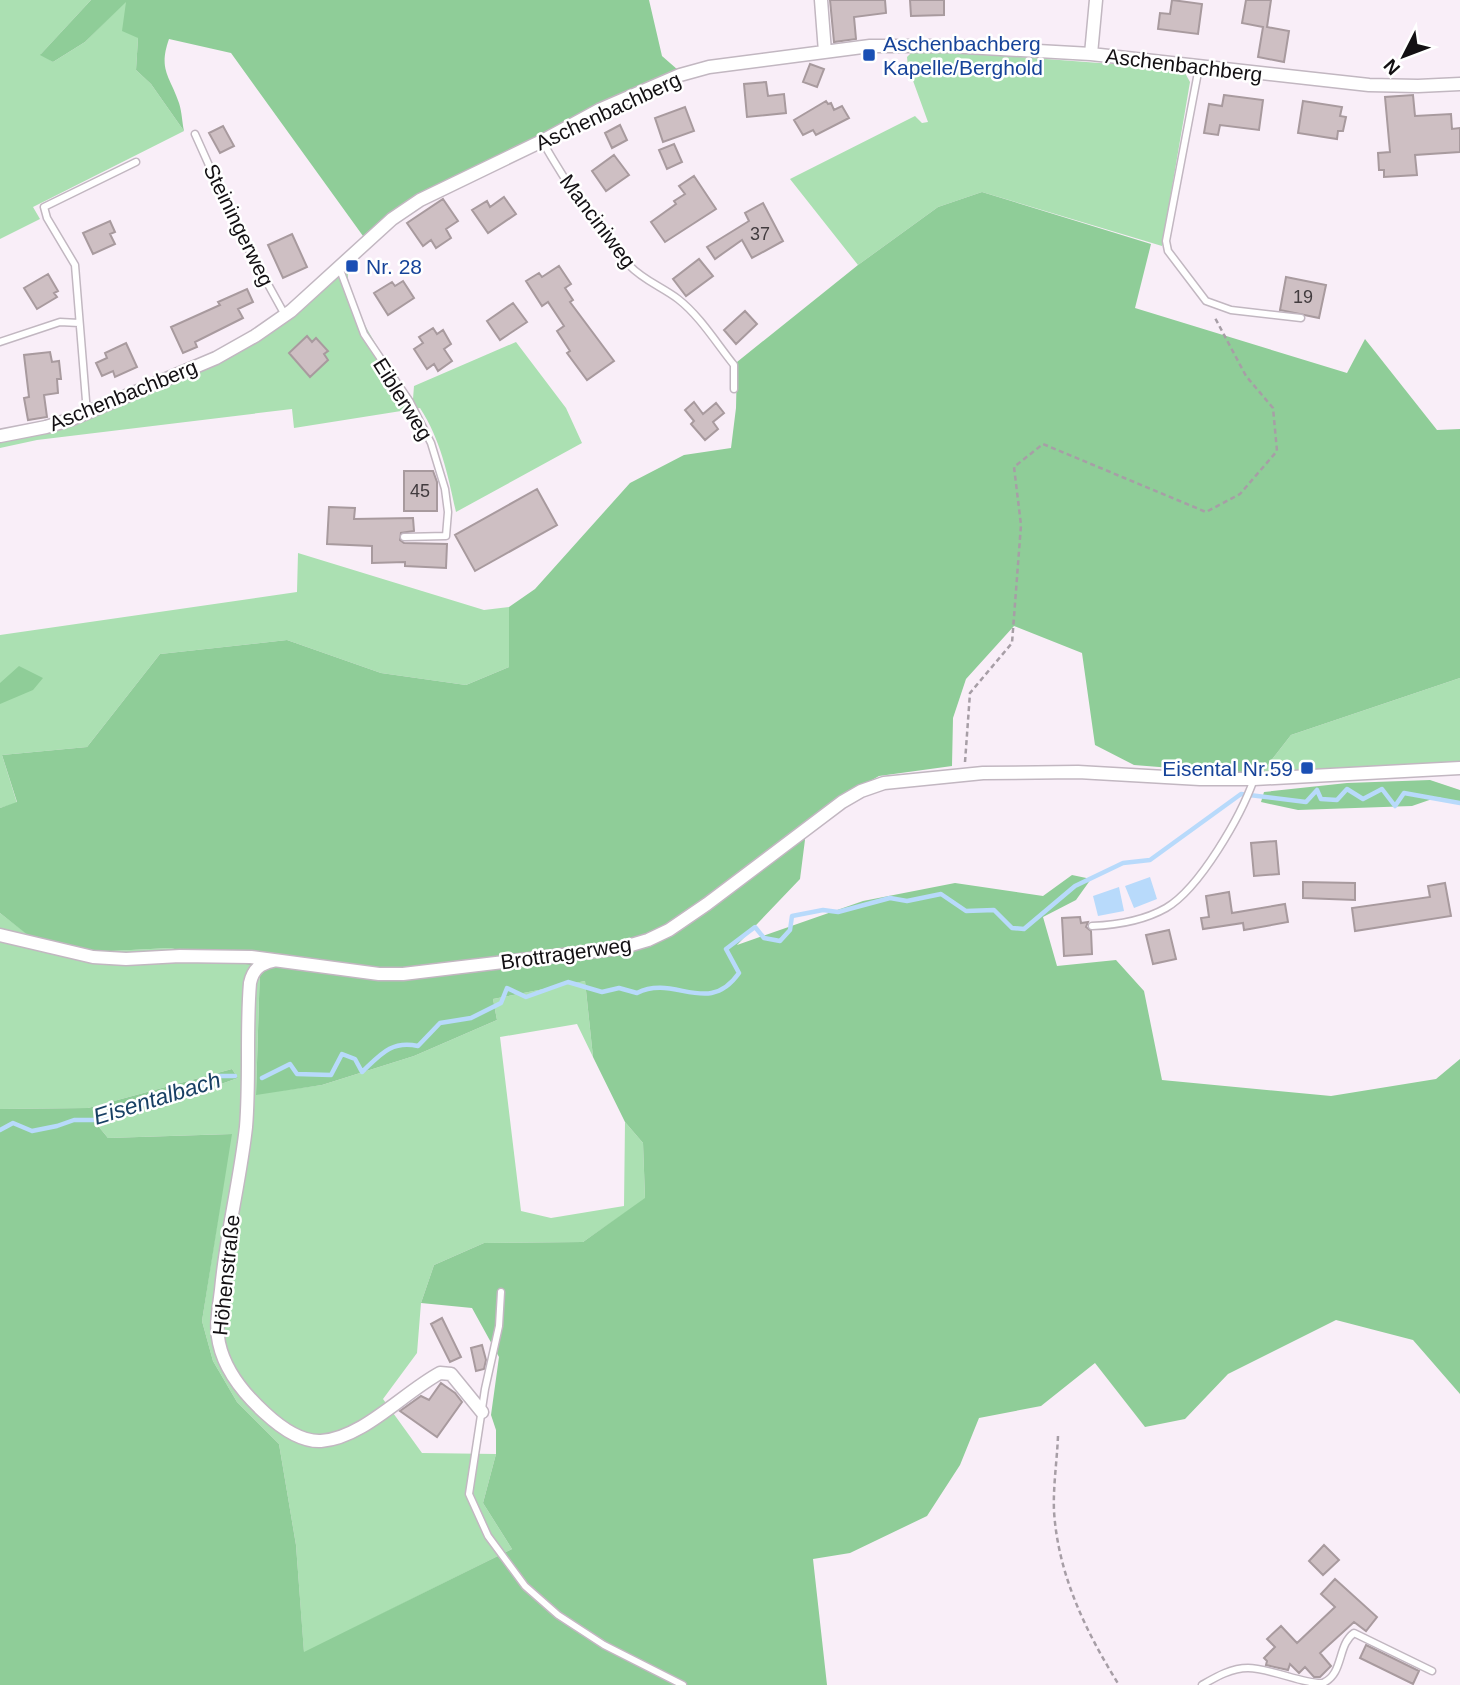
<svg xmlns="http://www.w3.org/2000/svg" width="1460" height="1685" viewBox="0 0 1460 1685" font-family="Helvetica,sans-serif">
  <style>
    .green { fill: #abe0b2 }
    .forest { fill: #8fcd98 }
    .water { fill: #b8dafb }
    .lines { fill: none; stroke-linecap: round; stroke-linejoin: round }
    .stream { stroke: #b8dafb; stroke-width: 4.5 }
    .building { fill: #cebfc3; stroke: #a89a9e; stroke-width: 2 }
    .lane-casing { stroke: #c2b7c1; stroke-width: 9 }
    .street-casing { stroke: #c2b7c1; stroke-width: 15 }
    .path { stroke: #a79ea6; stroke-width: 2.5; stroke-dasharray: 5 3.5; stroke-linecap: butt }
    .lane { stroke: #fff; stroke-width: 6 }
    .street { stroke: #fff; stroke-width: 12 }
    .transit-dot { fill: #1a4fb4; stroke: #fff; stroke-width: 2.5 }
    .labels { text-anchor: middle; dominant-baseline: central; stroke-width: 5; stroke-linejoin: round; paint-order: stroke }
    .number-label { font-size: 18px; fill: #423c3f }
    .transit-label { font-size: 21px; fill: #164399; stroke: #fff; text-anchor: start }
    .street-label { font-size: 21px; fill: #131013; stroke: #fff }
    .water-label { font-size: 23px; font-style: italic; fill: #184064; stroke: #fff }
  </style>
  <rect width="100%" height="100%" fill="#f9eef8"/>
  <path class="green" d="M0 0H91L41 54 53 62 85 42 126 1 138 38 136 70 151 84 184 131 33 207 40 219 0 239Z
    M915 49 1153 67 1185 73 1190 82 1162 246 982 192 938 207 858 265 790 179 915 116 922 123 928 122 908 67 907 57Z
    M343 254 350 264C336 294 395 373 413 399L414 386 516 342 566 408 582 443 456 512C448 476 441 440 420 408L294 428 292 409 37 440 0 448V430L56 418 128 390 213 352 252 331 287 307Z
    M298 553 484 610 509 607V667L466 685 381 673 287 640 160 654 87 747 2 755 17 803 0 808V635L297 592Z
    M1460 678V761L1260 775 1291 735Z
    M0 913 35 940 92 952 170 948 260 966 256 1094 322 1085 414 1056 497 1020 493 999 585 981 593 1057 577 1024 500 1037 521 1211 551 1218 624 1206 625 1122 643 1143 645 1199 583 1242 484 1243 434 1265 421 1303 417 1353 383 1399 422 1453 496 1454 483 1503 512 1549 304 1653 296 1545 279 1444 237 1402 213 1361 202 1321 231 1134 108 1138 99 1127 238 1078 232 1069 88 1108 0 1109Z"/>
  <path class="forest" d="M91 0H649L662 56 678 70 539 136 388 214 363 236 231 53 169 39C158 70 170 76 179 103 182 112 182 122 184 131L151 84 136 70 138 38 122 31 126 2 85 42 53 62 40 55Z
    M982 192 1151 244 1135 308 1347 373 1365 339 1437 430 1460 429V678L1291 735 1260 775 1134 765 1095 745 1082 653 1014 626 966 679 953 718 952 766 879 776 835 801 807 824 800 879 737 945 863 901 955 883 1043 896 1072 875 1091 879 1076 900 1043 917 1057 966 1116 960 1144 991 1162 1080 1331 1096 1436 1079 1460 1059V1394L1413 1340 1336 1320 1228 1374 1185 1419 1145 1427 1095 1363 1041 1406 979 1418 960 1465 927 1516 850 1553 813 1559 827 1685H0V1109L88 1108 232 1069 238 1078 99 1127 108 1138 232 1134 202 1321 213 1361 237 1402 279 1444 296 1545 304 1652 512 1549 483 1503 496 1454V1430L491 1415 499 1357 472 1308 421 1303 434 1265 484 1243 583 1242 645 1198 643 1143 625 1122 593 1057 585 981 493 999 497 1020 414 1056 322 1085 256 1095 260 967 170 948 92 952 34 940 0 913V808L17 802 2 755 87 747 160 654 287 640 381 673 466 685 509 667V607L535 589 630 483 684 455 731 448 736 408 737 362 858 265 938 207Z
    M19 666 43 678 33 690 0 704V683Z
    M1430 780 1460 790V803L1438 797 1412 806 1298 810 1261 802 1264 792 1347 783Z"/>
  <path class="water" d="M1150 877 1157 899 1134 908 1125 886Z
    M1119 887 1124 911 1098 916 1093 896Z"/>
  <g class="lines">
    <path class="stream" d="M262 1078 290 1064 297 1074 331 1075 342 1054 355 1059 362 1072C380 1055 391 1040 418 1046L440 1023 471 1018 501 1003 507 988 526 997 568 982 602 992 619 988 637 993C675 974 708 1017 739 973L726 949 755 927 764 938 780 941 790 930 792 916 823 910 838 912 890 898 907 901 941 894 966 911 994 910 1012 928 1024 929 1075 886 1123 863 1150 860 1241 794 1306 802 1317 790 1321 799 1337 800 1347 789 1363 799 1382 789 1395 806 1404 793 1460 803
      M0 1130 13 1123 32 1131 57 1126 74 1120H96L132 1109 172 1090 196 1089 216 1076H235"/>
  </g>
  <path class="building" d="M830 0H885L886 13 854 17 856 39 834 42Z
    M910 0H944V15L911 16Z
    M1172 0 1202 4 1198 34 1158 29 1160 13 1170 14Z
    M1246 0H1271L1267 27 1289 31 1284 62 1258 57 1263 27 1242 23Z
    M810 64 824 69 817 87 803 82Z
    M766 82 768 96 784 94 786 113 747 117 744 84Z
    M1224 95 1263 100 1259 130 1220 125 1218 135 1204 133 1209 104 1222 106Z
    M1413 95 1415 116 1451 114 1452 129 1460 128V152L1415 155 1417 175 1384 177V170H1379L1378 153 1390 152 1385 97Z
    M826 101 828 104 831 103 834 110 842 106 849 118 816 135 813 130 803 135 794 120Z
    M1303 101 1342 107 1340 116 1346 117 1343 131H1338L1337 139 1298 133Z
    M685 107 694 131 663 142 655 118Z
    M620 125 627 140 612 148 605 133Z
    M223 126 234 146 220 153 209 133Z
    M674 144 682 162 667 169 659 150Z
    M614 155 629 175 606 191 592 171Z
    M694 176 716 209 665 242 651 222 676 204 674 201 685 194 679 186Z
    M504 197 516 214 488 233 472 210 487 201 490 207Z
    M443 199 458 221 446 229 451 238 436 248 431 240 423 246 407 223Z
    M763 203 783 241 752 258 742 240 715 259 707 247 749 221 745 213Z
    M110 221 115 232 110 234 115 244 93 254 83 233Z
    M292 234 307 267 283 278 268 245Z
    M699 259 713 276 686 296 673 279Z
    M559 266 571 284 565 288 573 300 570 302 614 361 587 380 567 353 570 351 557 331 564 326 548 302 542 306 526 281 539 273 542 277Z
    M48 274 58 291 54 293 57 297 37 309 24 288Z
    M1286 277 1326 285 1319 318 1280 310Z
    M403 281 414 298 388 315 374 293 392 282 395 286Z
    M247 289 253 302 238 309 243 318 195 342 197 347 183 353 171 327 220 305 218 302Z
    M513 303 527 322 500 340 487 321Z
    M745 311 757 324 736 344 724 330Z
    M433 328 437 334 443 330 451 344 444 349 452 361 438 371 434 364 427 369 414 349 423 343 419 337Z
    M307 336 312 342 316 338 328 351 324 354 328 360 310 377 289 353Z
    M126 343 137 367 115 377 113 371 102 376 96 363 107 358 105 353Z
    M50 352 52 362 59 361 61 379H57L58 393 44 395 47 417 28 420 24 398 29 397 24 355Z
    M694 402 703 414 716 403 724 413 713 422 718 429 705 440 691 424 694 421 685 410Z
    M404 471H433L437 482V511H404Z
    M537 489 557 525 475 571 455 535Z
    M329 507 355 508 354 519 413 518 414 531 401 533 400 540 404 543 447 544 446 568 405 566V562L372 563V546L327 544Z
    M1276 841 1279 874 1254 876 1251 843Z
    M1303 882 1355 883V900L1303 898Z
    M1445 883 1451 916 1355 931 1352 908 1430 897 1428 886Z
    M1229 892 1232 913 1285 904 1288 922 1244 930 1243 923 1203 929 1201 918 1209 917 1206 896Z
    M1080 917 1081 923 1088 922 1086 927 1091 931 1092 954 1064 956 1062 918Z
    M1169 930 1176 959 1153 964 1146 935Z
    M442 1318 461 1357 450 1362 431 1324Z
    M482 1345 486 1360 484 1369 476 1371 471 1348Z
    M441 1383 455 1393 462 1402 437 1437 400 1411 421 1396 429 1400Z
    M1324 1545 1339 1560 1323 1575 1309 1561Z
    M1335 1579 1377 1617 1366 1631 1354 1622 1320 1653 1331 1666 1320 1677H1314L1305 1667 1299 1673 1290 1664 1288 1670 1266 1665 1267 1661 1264 1658 1275 1647 1267 1639 1281 1626 1297 1643 1335 1607 1321 1594Z
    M1366 1645 1419 1671 1413 1684 1360 1658Z"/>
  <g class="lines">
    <g class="lane-casing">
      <path id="lane" d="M1199 67 1166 241 1168 251 1206 301 1231 310 1301 318
        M195 134 238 230 285 315
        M542 141C567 184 595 228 629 265 643 280 662 287 678 299 700 316 717 344 734 365V389
        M339 267 364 334 410 402 431 443 445 489 448 512 446 536 404 537
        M0 342 60 322 79 323
        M87 413 75 265 47 218 44 207 136 162
        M1092 926C1118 925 1143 921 1166 908 1200 888 1241 816 1254 779
        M501 1292 499 1326 485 1389 469 1494 488 1536 525 1586 558 1615 604 1645 683 1685
        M1202 1685C1216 1677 1231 1668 1248 1668 1270 1668 1306 1685 1323 1683 1344 1674 1337 1645 1354 1633L1432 1671"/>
    </g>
    <g class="street-casing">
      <path id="street" d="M821 0 825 52
        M1091 54 1096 0
        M0 436 46 427 72 419 216 358 255 336 291 311 392 219 420 200 542 141 599 110 680 75 709 67 870 46H948L1091 54 1369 85 1418 86 1460 84
        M0 935 93 957 126 959 180 956 251 957 379 974H403L621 948 648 940 669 930 707 904 842 802 861 791 884 783 983 773 1078 772 1200 779H1254L1460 768
        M273 961C260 964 253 969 250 983 246 1030 250 1079 246 1127 240 1181 226 1235 221 1290 219 1307 215 1326 219 1343 225 1371 244 1394 265 1413 279 1426 300 1442 321 1441 363 1438 403 1393 440 1373L451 1374 482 1412"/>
    </g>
    <path class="path" d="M965 762 970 693 1012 643 1021 525 1014 467 1043 444 1206 512 1240 494 1277 451 1273 408 1246 376 1214 316
      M1058 1436C1057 1461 1053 1486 1054 1511 1058 1575 1086 1632 1119 1685"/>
    <use href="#lane" class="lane"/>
    <use href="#street" class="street"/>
  </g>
  <g class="transit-dot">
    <rect x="862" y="48" width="14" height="14" rx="3.5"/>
    <rect x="345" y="259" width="14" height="14" rx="3.5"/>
    <rect x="1300" y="761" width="14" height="14" rx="3.5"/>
  </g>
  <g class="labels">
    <g class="number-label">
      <text x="760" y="234">37</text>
      <text x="1303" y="297">19</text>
      <text x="420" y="491">45</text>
    </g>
    <g class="transit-label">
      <text x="883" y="43">Aschenbachberg<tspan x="883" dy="24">Kapelle/Berghold</tspan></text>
      <text x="366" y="266">Nr. 28</text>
      <text x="1293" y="768" text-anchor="end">Eisental Nr.59</text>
    </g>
    <g class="street-label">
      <text transform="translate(1184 65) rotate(7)">Aschenbachberg</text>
      <text transform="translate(608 111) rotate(-25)">Aschenbachberg</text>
      <text transform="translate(598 221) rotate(53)">Manciniweg</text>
      <text transform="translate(239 225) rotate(64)">Steiningerweg</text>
      <text transform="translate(123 395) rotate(-22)">Aschenbachberg</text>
      <text transform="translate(403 399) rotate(58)">Eiblerweg</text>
      <text transform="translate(566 953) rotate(-8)">Brottragerweg</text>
      <text transform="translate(226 1275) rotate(-84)">Höhenstraße</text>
    </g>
    <g class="water-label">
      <text transform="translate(157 1098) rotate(-17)">Eisentalbach</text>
    </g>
  </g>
  <g transform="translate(1404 56) rotate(228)" stroke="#ffffff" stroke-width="5" paint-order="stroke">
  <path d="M0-5L12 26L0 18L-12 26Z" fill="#131013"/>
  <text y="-10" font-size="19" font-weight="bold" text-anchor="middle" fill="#131013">N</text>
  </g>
</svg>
